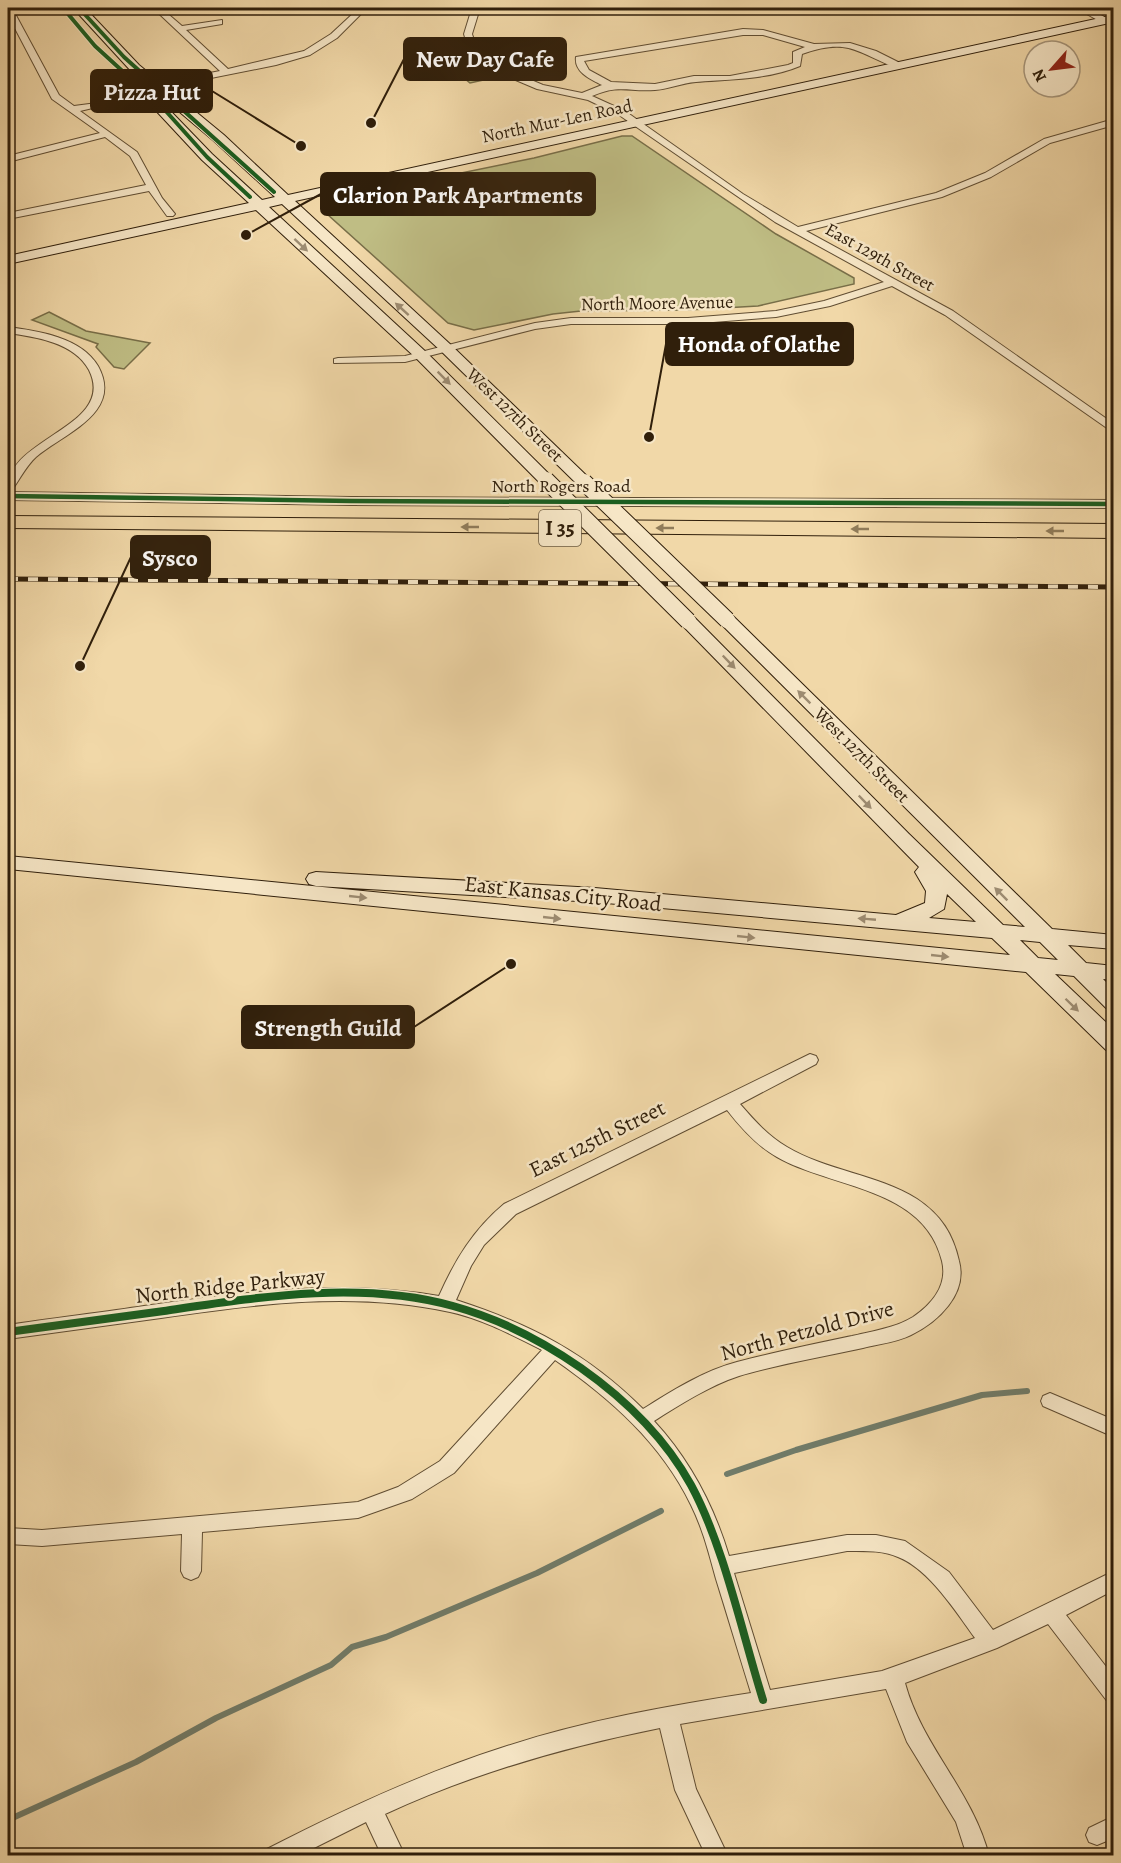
<svg xmlns="http://www.w3.org/2000/svg" width="1121" height="1863" viewBox="0 0 1121 1863" font-family="Alegreya,serif">
  <style>
    .green { fill: #bfbd84; stroke: #786e48; stroke-width: 1.5 }
    .lines { fill: none; stroke-linecap: round; stroke-linejoin: round }
    .stream { stroke: #707c6a; stroke-width: 6 }
    .minor-casing { stroke: #604d32; stroke-width: 2 }
    .tertiary-casing { stroke: #604d32; stroke-width: 2 }
    .secondary-casing { stroke: #301f0b; stroke-width: 2 }
    .motorway-casing { stroke: #301f0b; stroke-width: 2 }
    .minor { fill: #f6e6c6; fill-rule: evenodd }
    .tertiary { fill: #f6e6c6; fill-rule: evenodd }
    .secondary { fill: #f6e6c6; fill-rule: evenodd }
    .motorway { fill: #f1d8a8; fill-rule: evenodd }
    .rail-casing { stroke: #301f0b; stroke-width: 5 }
    .rail { stroke: #f6e6c6; stroke-width: 4; stroke-dasharray: 10; stroke-linecap: butt }
    .secondary-bridge-casing { stroke: #301f0b; stroke-width: 18; stroke-linecap: butt }
    .secondary-bridge { stroke: #f6e6c6; stroke-width: 16 }
    .cycleway-far2-casing { stroke: #f6e6c6; stroke-width: 6 }
    .cycleway-far1-casing { stroke: #f6e6c6; stroke-width: 8 }
    .cycleway-casing { stroke: #f6e6c6; stroke-width: 11 }
    .cycleway-far2 { stroke: #1b5e20; stroke-width: 4 }
    .cycleway-far1 { stroke: #1b5e20; stroke-width: 4.5 }
    .cycleway { stroke: #1b5e20; stroke-width: 8 }
    .oneway { fill: #9d8c72 }
    .oneway2 { fill: #907c5a }
    .labels { text-anchor: middle; dominant-baseline: central; stroke-width: 5; stroke-linejoin: round; paint-order: stroke }
    .far-street-label { font-size: 18px; fill: #301f0b; stroke: #f6e6c6 }
    .shield { fill: #f6e6c6; stroke: #6b5b43; stroke-width: 1.5 }
    .shield-label { font-size: 21px; font-weight: bold; fill: #301f0b }
    .street-label { font-size: 22px; fill: #301f0b; stroke: #f6e6c6 }
    .leader { fill: none; stroke: #301f0b; stroke-width: 2 }
    .callout-dot { fill: #301f0b; stroke: #f6e6c6; stroke-width: 2 }
    .callout { fill: #301f0b; stroke: #301f0b; stroke-width: 2 }
    .callout-label { font-size: 24px; text-anchor: middle; font-weight: bold; fill: #fff }
  </style>
  <rect width="100%" height="100%" fill="#f1d8a8"/>
  <filter id="stains"><feTurbulence type="fractalNoise" baseFrequency=".00333" numOctaves="4"/><feColorMatrix values="0 0 0 0 .2 0 0 0 0 .09 0 0 0 0 .02 0 0 0 .5 -.17"/></filter>
  <radialGradient id="worn" r=".72"><stop offset=".6" stop-color="#630" stop-opacity="0"/><stop offset="1" stop-color="#630" stop-opacity=".3"/></radialGradient>
  <path class="green" d="M472 49 506 75 470 83 437 56Z
    M622 136H632L776 234 854 278V284L758 306 688 310 581 311 553 314 474 330 448 323 327 214 334 208V200L339 198 534 158Z
    M49 312 86 331 150 343 124 369 114 367 96 347 98 344 32 320Z"/>
  <g class="lines">
    <path class="stream" d="M727 1474 796 1450 982 1395 1027 1391
      M8 1820 136 1762 216 1718 331 1665 352 1647 386 1637 537 1573 661 1511"/>
    <g class="minor-casing">
      <path id="minor" d="M8 8H12L59 95 74 106 97 103V107L80 111 137 152 162 198 175 214 173 216H167L149 191 8 219V213L146 185 130 156 105 137 8 162V156L100 133 52 99 8 15Z
        M153 8H161L182 26 222 20V24L186 30 228 69 304 51 331 34 359 8H367L337 38 310 55 276 65 141 92 137 89 138 87 220 71Z
        M472 8H480L472 34 475 43 517 74 543 85 582 93 602 85C590 79 574 72 576 57L743 29 763 30 814 44 850 43 876 51 900 63 901 65 897 68C857 53 849 37 802 54L800 66C767 80 730 79 696 82 682 83 669 89 655 90 627 92 620 84 592 96L625 111 743 194 798 227 936 193 985 173 1044 139 1114 119V125L1050 143 991 177 942 197 806 231 953 311 1114 424V433L945 315 892 286 830 306 776 317 688 324H571L535 329 405 362 334 363V359L338 358 405 356 535 323 571 318H688L776 311 824 301 884 282 775 222 619 115 588 100 537 89 511 78 467 44 464 34ZM743 35H763L805 47 793 52V63L788 65 730 76H694L655 84 611 82 589 70 584 61Z
        M8 327C38 331 81 337 98 366 124 413 64 433 36 457 26 466 20 479 12 490L8 492C2 438 118 428 89 370 74 342 35 337 8 333Z
        M810 1054 816 1056 818 1060 816 1064 740 1104C754 1120 768 1136 787 1147 827 1171 877 1174 917 1199 941 1215 953 1234 959 1261 968 1294 938 1322 911 1335 897 1342 879 1344 863 1348 822 1357 779 1364 739 1376 709 1386 681 1404 654 1421 690 1460 714 1506 729 1556L847 1535H876L905 1541 949 1572 993 1630 1114 1571V1590L1066 1615 1114 1677V1703L1107 1701 1048 1624 997 1648 905 1683C922 1746 973 1792 989 1856H967L956 1822 907 1742 886 1689 680 1724 696 1789 728 1856H706L675 1790 660 1728C565 1747 473 1773 385 1814L405 1856H382L366 1822 298 1856H264L267 1849C343 1810 420 1774 501 1748 582 1721 667 1706 751 1693 739 1655 728 1617 716 1579 709 1554 703 1529 691 1505 661 1443 611 1399 555 1360L454 1473 412 1499 358 1518 202 1532 201 1571 198 1577 191 1580 184 1577 181 1571 182 1534 42 1546 8 1544V1528L42 1530 358 1502 398 1487 440 1461 542 1350C512 1335 482 1319 450 1312 354 1291 256 1304 161 1318 110 1325 59 1332 8 1339V1325C53 1318 98 1313 144 1306 242 1292 340 1279 439 1296 455 1260 473 1230 504 1204ZM727 1110C741 1128 757 1146 777 1157 833 1189 924 1187 942 1261 948 1285 932 1304 913 1317 895 1328 873 1331 852 1336 814 1344 775 1352 737 1362 703 1371 672 1391 643 1409 587 1353 530 1324 456 1300L471 1266 484 1245 516 1214ZM847 1551C864 1551 882 1550 898 1557 929 1569 956 1612 975 1638L882 1671 770 1690 734 1573Z
        M1050 1393 1114 1420V1437L1043 1406 1041 1401 1043 1396Z
        M1114 1816V1838L1097 1845 1089 1842 1086 1835 1089 1828Z"/>
    </g>
    <g class="tertiary-casing">
      <path id="tertiary" d="M1076 8H1088L1110 20 1101 22Z
        M8 492 351 497 1114 500V508L351 505 8 500Z"/>
    </g>
    <g class="secondary-casing">
      <path id="secondary" d="M73 8H85L139 65 224 135 288 195 1114 15V22L295 201 451 345 590 479 592 482 584 487 578 485 441 351 282 204 269 207 426 352 552 477 554 480 552 483H540L416 358 256 210 8 264V256L249 203 202 160 147 101V95H155L212 154 262 200 275 197 214 141 131 71Z
        M727 615 733 616 1052 929 1114 935V949L1068 945 1086 963 1114 966V980L1103 979 1114 990V1010L1106 1008 1074 976 1055 974 1114 1030V1052L1106 1050 1026 972 8 869V856L1010 955 992 938 595 902 316 886 309 884 306 879 309 874 316 872 595 888 896 915 925 903 926 891 915 872 919 867 682 625 679 621 688 616 694 617 909 834 1003 925 1025 927 721 624 718 620 721 616ZM947 894 976 922 929 918 944 909ZM1020 940 1040 942 1058 960 1038 958Z"/>
    </g>
    <g class="motorway-casing">
      <path id="motorway" d="M8 516 1114 524V538L8 528Z"/>
    </g>
    <use href="#minor" class="minor"/>
    <use href="#tertiary" class="tertiary"/>
    <use href="#secondary" class="secondary"/>
    <use href="#motorway" class="motorway"/>
    <g class="rail-casing">
      <path id="rail" d="M8 579 1114 587"/>
    </g>
    <use href="#rail" class="rail"/>
    <g class="secondary-bridge-casing">
      <path id="secondary-bridge" d="M546 480 688 621
        M584 482 727 620"/>
    </g>
    <use href="#secondary-bridge" class="secondary-bridge"/>
    <g class="cycleway-far2-casing">
      <path id="cycleway-far2" d="M63 8 95 46 164 109 207 157 250 197
        M79 8 124 57 274 192"/>
    </g>
    <g class="cycleway-far1-casing">
      <path id="cycleway-far1" d="M8 496 351 501 1114 504"/>
    </g>
    <g class="cycleway-casing">
      <path id="cycleway" d="M8 1332C60 1325 112 1318 164 1311 258 1297 360 1280 453 1306 500 1319 541 1340 581 1368 625 1399 665 1438 691 1485 724 1546 742 1633 763 1700"/>
    </g>
    <use href="#cycleway-far2" class="cycleway-far2"/>
    <use href="#cycleway-far1" class="cycleway-far1"/>
    <use href="#cycleway" class="cycleway"/>
  </g>
  <defs><path id="oneway-solid" d="M-6-.8H1V-3.2L6.5 0L1 3.2V.8H-6Z" transform="scale(1.5)"/></defs>
  <g class="oneway">
    <use href="#oneway-solid" transform="translate(301 245) rotate(43)"/>
    <use href="#oneway-solid" transform="translate(402 309) rotate(-138)"/>
    <use href="#oneway-solid" transform="translate(444 378) rotate(45)"/>
    <use href="#oneway-solid" transform="translate(729 662) rotate(46)"/>
    <use href="#oneway-solid" transform="translate(804 697) rotate(-135)"/>
    <use href="#oneway-solid" transform="translate(865 802) rotate(46)"/>
    <use href="#oneway-solid" transform="translate(1001 894) rotate(-135)"/>
    <use href="#oneway-solid" transform="translate(358 897) rotate(6)"/>
    <use href="#oneway-solid" transform="translate(552 918) rotate(6)"/>
    <use href="#oneway-solid" transform="translate(867 919) rotate(-175)"/>
    <use href="#oneway-solid" transform="translate(746 937) rotate(6)"/>
    <use href="#oneway-solid" transform="translate(940 956) rotate(6)"/>
    <use href="#oneway-solid" transform="translate(1072 1005) rotate(44)"/>
  </g>
  <g class="oneway2">
    <use href="#oneway-solid" transform="translate(470 527) rotate(-180)"/>
    <use href="#oneway-solid" transform="translate(665 528) rotate(-180)"/>
    <use href="#oneway-solid" transform="translate(860 529) rotate(-180)"/>
    <use href="#oneway-solid" transform="translate(1055 531) rotate(-180)"/>
  </g>
  <g class="labels">
    <g class="far-street-label">
      <text transform="translate(557 121) rotate(-12)">North Mur-Len Road</text>
      <text transform="translate(880 257) rotate(29)">East 129th Street</text>
      <text transform="translate(657 303) rotate(-1)">North Moore Avenue</text>
      <text transform="translate(515 415) rotate(44)">West 127th Street</text>
      <text x="561" y="486">North Rogers Road</text>
      <text transform="translate(862 755) rotate(45)">West 127th Street</text>
    </g>
    <rect class="shield" x="539" y="510" width="42" height="36" rx="4.5"/>
    <g class="shield-label">
      <text x="560" y="528">I 35</text>
    </g>
    <g class="street-label">
      <text transform="translate(563 894) rotate(6)">East Kansas City Road</text>
      <text transform="translate(597 1139) rotate(-26)">East 125th Street</text>
      <text transform="translate(230 1286) rotate(-6)">North Ridge Parkway</text>
      <text transform="translate(807 1331) rotate(-15)">North Petzold Drive</text>
    </g>
  </g>
  <path class="leader" d="M371 123L404 59M301 146L212 91M246 235L321 194M649 437L666 344M80 666L131 557M511 964L414 1027"/>
  <g class="callout-dot">
    <circle cx="371" cy="123" r="6"/>
    <circle cx="301" cy="146" r="6"/>
    <circle cx="246" cy="235" r="6"/>
    <circle cx="649" cy="437" r="6"/>
    <circle cx="80" cy="666" r="6"/>
    <circle cx="511" cy="964" r="6"/>
  </g>
  <g class="callout">
    <rect x="404" y="38" width="162" height="42" rx="6"/>
    <rect x="91" y="70" width="121" height="42" rx="6"/>
    <rect x="321" y="173" width="274" height="42" rx="6"/>
    <rect x="666" y="323" width="187" height="42" rx="6"/>
    <rect x="131" y="536" width="79" height="42" rx="6"/>
    <rect x="242" y="1006" width="172" height="42" rx="6"/>
  </g>
  <g class="callout-label">
    <text x="485" y="67">New Day Cafe</text>
    <text x="152" y="100">Pizza Hut</text>
    <text x="458" y="203">Clarion Park Apartments</text>
    <text x="759" y="352">Honda of Olathe</text>
    <text x="170" y="566">Sysco</text>
    <text x="328" y="1036">Strength Guild</text>
  </g>
  <rect width="1121" height="1863" fill="none" stroke="#f1d8a8" stroke-width="30"/>
  <rect x="9" y="9" width="1103" height="1845" fill="none" stroke="#301f0b" stroke-width="3"/>
  <rect x="15" y="15" width="1091" height="1833" fill="none" stroke="#301f0b" stroke-width="1.5"/>
  <g transform="translate(1052 69) rotate(242)"><circle r="28" fill="#f6e6c6" stroke="#a7967b" stroke-width="1.5"/>
  <path d="M0-4.5L10 22L0 15L-10 22Z" fill="#8f2418"/>
  <text y="-9" font-size="16" font-weight="bold" text-anchor="middle" fill="#301f0b">N</text>
  </g>
  <rect width="100%" height="100%" filter="url(#stains)"/>
  <rect width="100%" height="100%" fill="url(#worn)"/>
</svg>
